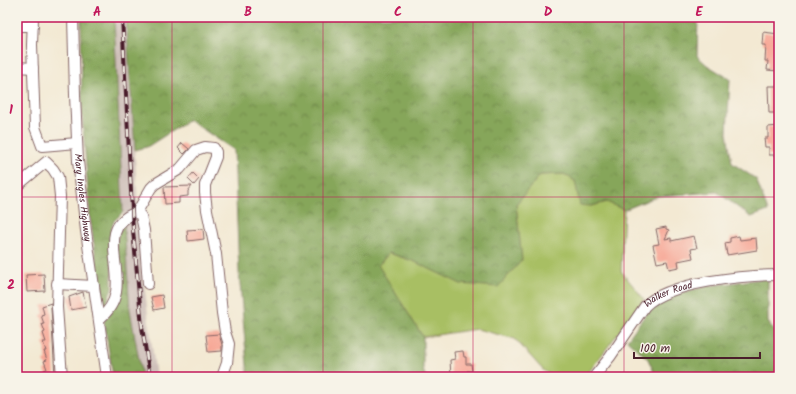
<svg xmlns="http://www.w3.org/2000/svg" width="796" height="394" viewBox="0 0 796 394" font-family="Kalam,sans-serif">
  <style>
    .industrial { fill: #cfc0ba }
    .green { fill: #a8bf64; stroke: #796f48 }
    .forest { fill: url(#forest-crowns); stroke: #686242 }
    .building { fill: #f7a694 }
    .lines { fill: none; stroke-linecap: round; stroke-linejoin: round }
    .minor-casing { stroke: #856666; stroke-width: 12 }
    .path { stroke: #856666; stroke-width: 1.5; stroke-dasharray: 3 3; stroke-linecap: butt }
    .minor { stroke: #fff; stroke-width: 10 }
    .rail-casing { stroke: #4a1f2b; stroke-width: 4 }
    .rail { stroke: #f7f3e8; stroke-width: 2.5; stroke-dasharray: 8; stroke-linecap: butt }
    .grid { fill: none; stroke: #c2185b; stroke-width: 1; stroke-opacity: 0.55 }
    .labels { text-anchor: middle; dominant-baseline: central; stroke-width: 4; stroke-linejoin: round; paint-order: stroke }
    .street-label { font-size: 10px; fill: #4a1f2b; stroke: #f7f3e8 }
    .neatline { fill: none; stroke: #c2185b; stroke-width: 1.5 }
    .grid-label { font-size: 13px; text-anchor: middle; font-weight: bold; fill: #c2185b }
  </style>
  <defs>
    <pattern id="forest-crowns" width="20" height="18" patternUnits="userSpaceOnUse"><rect width="20" height="18" fill="#86a65a"/><path d="M2 6a3 3 0 1 1 6 0M12 15a3 3 0 1 1 6 0" fill="none" stroke="#70874b"/></pattern>
  </defs>
  <rect width="100%" height="100%" fill="#f7f3e8"/>
  <filter id="ink" filterUnits="userSpaceOnUse"><feTurbulence type="fractalNoise" baseFrequency=".025" numOctaves="2"/><feDisplacementMap in="SourceGraphic" scale="8" xChannelSelector="R" yChannelSelector="G"/><feConvolveMatrix kernelMatrix="1 2 1 2 8 2 1 2 1" color-interpolation-filters="sRGB"/></filter>
  <filter id="wash" filterUnits="userSpaceOnUse"><feTurbulence type="fractalNoise" baseFrequency=".012" numOctaves="4" result="noise"/><feDisplacementMap in="SourceGraphic" scale="16" xChannelSelector="R" yChannelSelector="G"/><feGaussianBlur stdDeviation="0.9" result="paint"/><feColorMatrix in="noise" values="0 0 0 0 0 0 0 0 0 0 0 0 0 0 0 0 0 1.4 0 .05"/><feComposite in="paint" operator="in"/></filter>
  <g filter="url(#wash)">
    <rect width="100%" height="100%" fill="#f3e9d3"/>
    <path class="industrial" d="M114 17H126L142 268 156 377H142L130 310 124 225Z"/>
    <path class="green" d="M564 174 575 181 591 206 607 202 624 210 621 271 644 299 585 377H553L543 370 515 339 477 329 423 337 378 266 389 253 413 261 518 225 516 204 540 175Z"/>
    <path class="forest" d="M81 17H114L123 212 114 221 111 230 112 288 106 306H103L90 217 82 114Z
      M126 17H482L484 18 694 17 698 19 697 56 707 65 730 79 727 133 732 163 756 179 768 211 751 217 717 192 658 196 624 210 607 202 591 206 580 205 575 181 564 174 540 175 516 204 522 260 498 287 461 284 413 261 389 253 378 265 423 337V370L426 377H248L239 272 234 150 189 120 147 147 135 150Z
      M124 225 130 310 142 377H113L104 321 119 298 116 244 119 232Z
      M768 278V322L779 337V377H656L648 359 627 340 651 307 667 296 709 286Z"/>
    <g id="blocks">
      <path class="building" d="M763 32 779 34V71L767 70 768 61H765L766 45H762Z
        M768 86H779V113H769Z
        M779 126V155H769V147H765L764 138H768V127Z
        M182 143 189 149 184 154 178 148Z
        M193 173 199 179 194 185 188 179Z
        M192 186 188 191V196L179 197V203L165 204 164 187Z
        M666 227V229L669 230 665 239 671 238V241L694 236 697 248 691 249 693 258 678 261 679 267 669 269 667 261 657 263 653 245 659 244 656 229Z
        M203 229 204 239 188 241 187 230Z
        M739 236 740 240 756 238 757 250 727 255 725 243 730 242V238Z
        M44 274 45 291 27 292 26 275Z
        M83 292 86 307 71 310 69 297Z
        M162 295 164 308 154 310 151 297Z
        M51 303V307L55 377H47L44 370 47 369 44 361 47 360 44 351H46L43 342H46L43 333 45 332 42 324H44L41 315 44 314 42 306Z
        M219 334 222 345V351L208 352 206 335Z
        M463 351 464 357H466V364H471L472 371H467L468 377H451L450 360 455 359 454 352Z"/>
    </g>
  </g>
  <g filter="url(#ink)">
    <use href="#blocks" fill-opacity="0" stroke="#856666" stroke-width="1"/>
    <g class="lines">
      <g class="minor-casing">
        <g id="minor">
          <path d="M33 17 32 45 35 127 42 146 77 143"/>
          <path id="s1" d="M73 17 75 95 78 161 86 231 107 377"/>
          <path d="M17 26H33"/>
          <path d="M17 67 33 68"/>
          <path d="M17 186 46 162 53 169 58 177 60 196 57 307 62 377"/>
          <path d="M57 284 94 286"/>
          <path d="M148 284 144 230 141 216 137 212 151 188 155 184 180 169 196 150 205 147 214 148 216 152V157L205 185V193L207 210 216 254 222 313 225 332 229 344 227 363 222 377"/>
          <path d="M99 319C143 286 85 231 137 212"/>
          <path id="s2" d="M594 377 610 357 645 306C668 282 746 275 779 275"/>
        </g>
      </g>
      <path class="path" d="M17 45H22"/>
      <use href="#minor" class="minor"/>
      <g class="rail-casing">
        <path id="rail" d="M122 17 133 230 142 327 150 377"/>
      </g>
      <use href="#rail" class="rail"/>
    </g>
  </g>
  <path class="grid" d="M172 17V377M323 17V377M473 17V377M624 17V377M17 197H779"/>
  <g class="labels">
    <g class="street-label">
      <text stroke="none"><textPath href="#s1" startOffset="181">Mary Ingles Highway</textPath></text>
      <text stroke="none"><textPath href="#s2" startOffset="114">Walker Road</textPath></text>
    </g>
  </g>
  <rect width="796" height="394" fill="none" stroke="#f7f3e8" stroke-width="44"/>
  <path d="M634 352v6h126v-6" fill="none" stroke="#4a1f2b" stroke-width="2"/>
  <text x="640" y="352" font-size="12" fill="#4a1f2b" stroke="#f7f3e8" stroke-width="3" paint-order="stroke">100 m</text>
  <rect x="22" y="22" width="752" height="350" class="neatline"/>
  <g class="grid-label">
    <text x="97" y="16">A</text>
    <text x="248" y="16">B</text>
    <text x="398" y="16">C</text>
    <text x="548" y="16">D</text>
    <text x="699" y="16">E</text>
    <text x="11" y="114">1</text>
    <text x="11" y="289">2</text>
  </g>
</svg>
